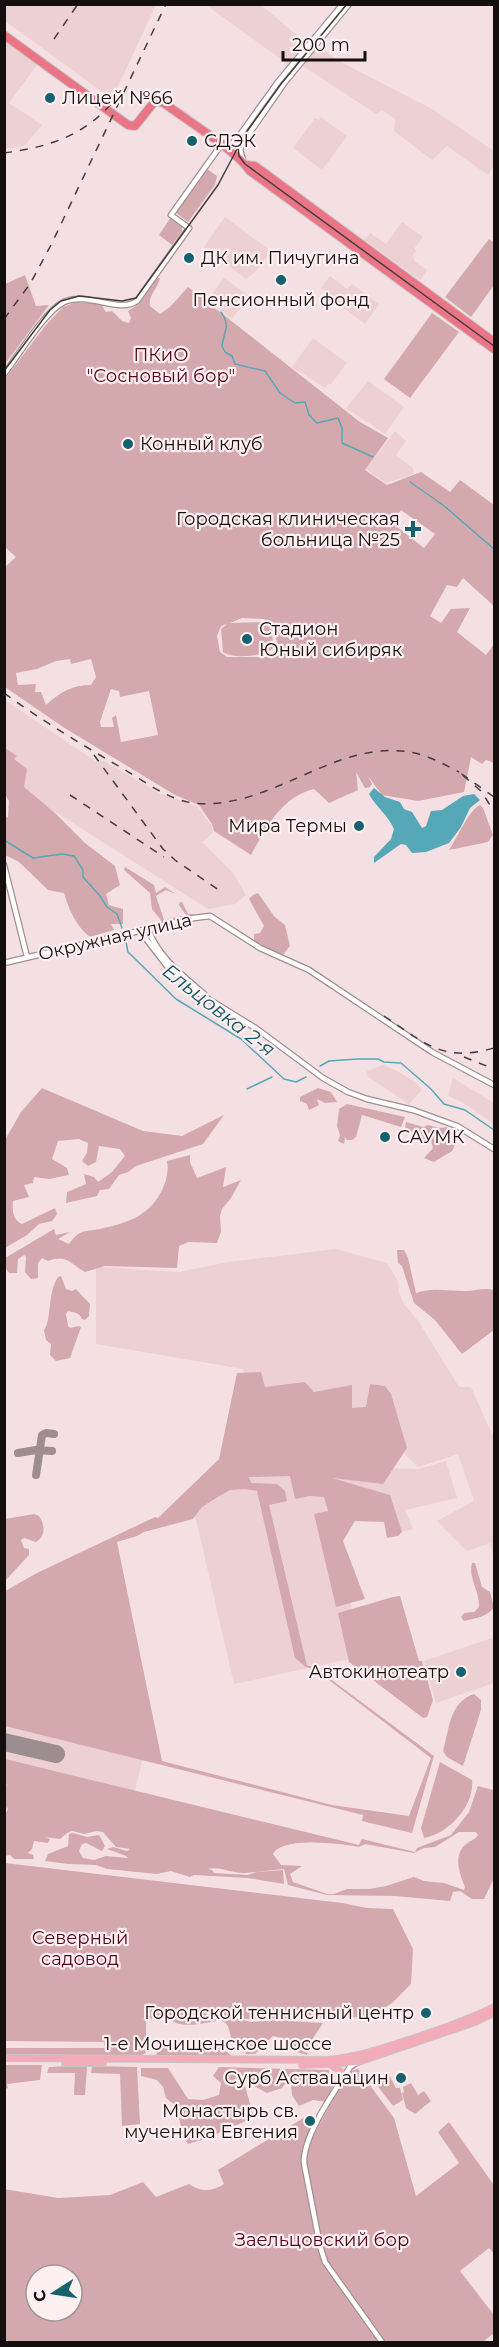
<svg xmlns="http://www.w3.org/2000/svg" width="499" height="2347" viewBox="0 0 499 2347" font-family="Montserrat,sans-serif">
  <style>
    .built { fill: #ecd0d2 }
    .green { fill: #d4a9ad; fill-rule: evenodd }
    .water { fill: #56a8b8 }
    .lines { fill: none; stroke-linecap: round; stroke-linejoin: round }
    .stream { stroke: #56a8b8; stroke-width: 1.5 }
    .taxiway { stroke: #9c8e90; stroke-width: 8 }
    .runway { stroke: #9c8e90; stroke-width: 18 }
    .secondary-casing { stroke: #a18f90; stroke-width: 7 }
    .primary-casing { stroke: #c7c5c5; stroke-width: 8 }
    .highway-casing { stroke: #c7c5c5; stroke-width: 10 }
    .secondary { stroke: #fff; stroke-width: 4.5 }
    .primary { stroke: #f2acb7; stroke-width: 6 }
    .highway { stroke: #ea7587; stroke-width: 8 }
    .tram { stroke: #453c3d; stroke-width: 1.5 }
    .rail { stroke: #453c3d; stroke-width: 1.5; stroke-dasharray: 8 8; stroke-linecap: butt }
    .poi-dot { fill: #16616e; stroke: #feeff0; stroke-width: 2 }
    .labels { text-anchor: middle; dominant-baseline: central; stroke-width: 4.5; stroke-linejoin: round; paint-order: stroke }
    .poi-label { font-size: 18px; fill: #140e0e; stroke: #feeff0; text-anchor: start }
    .park-label { font-size: 18px; fill: #57031d; stroke: #feeff0 }
    .street-label { font-size: 18px; fill: #140e0e; stroke: #feeff0 }
    .water-label { font-size: 20px; font-style: italic; fill: #125864; stroke: #feeff0 }
  </style>
  <rect width="100%" height="100%" fill="#f4e0e2"/>
  <path class="built" d="M5 4H156V5L112 99 5 21Z
    M206 5H261L306 43 289 65Z
    M4 41 37 65 9 103 42 125 24 146 5 149Z
    M317 45 337 60 432 109 494 151V165L488 175 447 146 432 160 394 131 395 119 382 110 376 114 303 66Z
    M321 117 347 136 322 170 293 148 315 118 319 120Z
    M225 217 271 251 255 272 246 279 204 247Z
    M402 222 423 237 414 249 416 251 413 255 414 261 427 270 420 280 365 240 370 233 386 244Z
    M330 276 347 289 352 284 379 304 365 324 326 295 327 293 321 288Z
    M224 278 249 296 232 319 207 300Z
    M313 338 347 363 331 384H328L325 388 292 367Z
    M368 381 404 407 385 434 346 408Z
    M395 431 406 441 396 455 413 468 414 474 386 483 366 469Z
    M5 700 98 763 104 761 161 794 197 806 212 826 213 833 202 842 233 873 246 895 235 904 208 909 35 799 5 767Z
    M383 1065 397 1071 415 1082 422 1090 409 1104 368 1077 367 1071Z
    M453 1078 494 1103V1124L462 1102 448 1096Z
    M336 1249 387 1263 398 1281 399 1293 404 1304 419 1322 459 1387H471L494 1439V1559L490 1543 467 1551 437 1521 474 1501 458 1454 418 1467 403 1452 252 1412 243 1369 96 1344V1267L179 1272 229 1262Z
    M446 1461 457 1498 405 1510 413 1529 389 1535 379 1506 330 1519 363 1656 234 1684 189 1489 254 1465 419 1469Z
    M492 1638 494 1647V1683L436 1703 424 1661Z
    M5 1682 151 1724 128 1820 5 1790Z"/>
  <path class="green" d="M206 168 217 176 215 185 188 222 175 212Z
    M171 217 182 225V231L172 245 159 235Z
    M489 239 494 243V285L471 317 445 297Z
    M25 275 36 306 49 305 5 364V284Z
    M157 278H160C158 289 148 295 150 306L160 314 170 307 188 287 360 422 388 438 365 470 387 485 421 472 450 492 460 480 494 505V606L463 578 457 587 447 585 430 616 441 623 451 609 470 608 457 632 486 655 494 644V763L486 760 482 764 471 757 464 792 418 801 382 795 368 776 372 784 370 787 365 788 356 772 358 790 329 803 314 789C281 797 266 828 251 855L214 831 212 824 199 805 175 795 63 727 5 687V567L16 557 5 547 4 380 46 325 63 307 76 302 101 304 106 312 112 311 122 321 129 323 131 318 128 311 139 304ZM401 510 435 534 424 548 392 523ZM242 618 264 619 274 630 279 650 270 657H227L220 652 217 636 221 626 227 624 221 629 223 652C233 659 264 657 273 648L272 630 264 622 230 623ZM70 659 71 664 91 659 96 677 91 685C72 685 60 692 46 705L41 692H35L36 684 18 685 16 673 37 669 56 661ZM111 689 119 691 120 697 149 691 158 735 121 742 116 715 112 718 114 727H101L100 722Z
    M432 313 459 332 410 398 384 379Z
    M5 748 17 756 14 759 27 769 24 787 55 813 85 843 115 866 120 885 106 894 109 905 123 909V924H111L114 930 90 937C76 926 69 910 64 893L48 890 19 862 5 855V818L8 817 9 801 5 794Z
    M480 805 483 808 493 835 488 842 449 850C458 837 468 811 480 805Z
    M125 867 154 885 156 893 165 887 176 894 166 890 156 896 164 920 186 915 179 905 180 902H182L188 914H195L163 923 152 909 150 893 124 870Z
    M258 893 274 916 285 925 290 946 282 956 254 941V934L260 933 264 926 249 899 253 895Z
    M42 1088 143 1131 182 1136 224 1115 203 1144 136 1166 128 1172 119 1175 109 1189 100 1190 97 1196 66 1203 67 1192 86 1184 84 1174 94 1177 98 1182 112 1172 125 1156 120 1149 99 1146 96 1162 88 1166 82 1161 87 1153 88 1143 79 1139 58 1141 52 1159 67 1168 69 1175 49 1179 34 1177 33 1183 24 1185 29 1197 13 1201C12 1211 13 1220 22 1224L55 1208 57 1214 52 1221 39 1224 27 1235 5 1248V1140L21 1112Z
    M318 1088 331 1092 337 1102 325 1103 317 1099 319 1105 309 1110 307 1104 300 1101V1097Z
    M347 1104 405 1117 401 1127 362 1115 356 1137 352 1140H347L345 1137 344 1144 338 1141 340 1135 337 1126 339 1109Z
    M406 1122 423 1127 428 1125 440 1128 447 1127 457 1141 452 1151 434 1162 424 1158 433 1148 431 1141 424 1140 405 1129Z
    M190 1155V1162L197 1178 226 1167 223 1187 241 1180 231 1198 222 1209 220 1216 221 1232 217 1243 189 1242 179 1246 177 1268 105 1266 85 1272C69 1263 67 1254 48 1261L42 1258 38 1263V1278L31 1279 25 1272 26 1257 24 1255 18 1259 17 1273H9L5 1267V1258L54 1229 56 1235 70 1232 58 1239 69 1244C80 1229 83 1232 100 1229 126 1223 148 1217 161 1192 166 1182 169 1172 167 1161Z
    M397 1250H404L408 1258 416 1293C431 1287 449 1291 465 1291 475 1291 484 1287 494 1290V1330L462 1354 435 1320 414 1303 402 1266 398 1263Z
    M61 1276 66 1289 72 1291 76 1289 90 1304 89 1316 85 1320 82 1319C79 1312 75 1313 68 1311L66 1314 68 1326 70 1328 79 1326 81 1327 70 1358 56 1361 50 1355 51 1344 46 1340 44 1330C52 1320 47 1294 58 1277Z
    M261 1372 265 1387 305 1382 314 1392 352 1385V1408L366 1407 370 1384 385 1386 391 1394 407 1448 383 1484 332 1478 390 1495 402 1532 398 1536 387 1538 384 1522 355 1521 343 1541 365 1599 336 1607 314 1514 328 1511 324 1497 310 1496 295 1499 290 1476 249 1477 251 1483 277 1484 285 1491 287 1501 269 1505 307 1666H313L434 1756 412 1833 362 1821 363 1815 5 1726V1591L37 1573 155 1517 158 1518 219 1459 237 1373ZM245 1489 257 1491 295 1658 306 1667 316 1670 431 1758 409 1816 332 1805 162 1761 117 1542 137 1536 144 1532 193 1519 202 1507 216 1498 230 1490Z
    M34 1514 39 1516C45 1525 46 1536 36 1542L24 1538 21 1540 24 1548 29 1549V1555L5 1581V1519Z
    M472 1563H475L482 1587 490 1592 494 1607C488 1617 475 1618 464 1621L461 1617 464 1613 474 1612 479 1607C480 1591 468 1579 472 1563Z
    M400 1596 419 1661H422L433 1700 427 1717 423 1718 349 1662 338 1613 393 1597Z
    M474 1694 481 1700V1710L463 1766 447 1757 443 1751C450 1727 449 1703 474 1694Z
    M5 1759 359 1845 362 1839 415 1852 417 1848 451 1835 469 1812 478 1786 493 1790 494 1794V1878L484 1899H472L460 1891 453 1892 450 1901 395 1896 327 1895 288 1885 284 1869C271 1870 258 1872 245 1873 233 1874 221 1866 208 1869L212 1870 214 1873 248 1875 257 1872 283 1870 284 1884 248 1878 194 1875 190 1877 171 1871 157 1874 107 1869 96 1865 68 1864 45 1861 48 1854 68 1846 69 1834 73 1833 87 1837 99 1835 105 1846 102 1851 86 1843 82 1844 79 1851 83 1858 94 1860 106 1856 128 1858 126 1856 107 1849 113 1847 127 1851 130 1849 116 1847 103 1832 97 1831 84 1834 72 1831 67 1833 60 1839 45 1837 50 1839 48 1843 34 1841 32 1849 28 1853 33 1855 34 1859H14L10 1855 5 1856V1815L8 1809 7 1807 5 1813V1785L9 1786 5 1784ZM459 1832H476L478 1835C475 1840 471 1840 466 1844 453 1855 459 1873 465 1887L464 1890 444 1883 424 1881 414 1877 386 1886 369 1889H347L334 1894H327L293 1882 290 1874 302 1866 281 1865 273 1854C283 1836 341 1844 359 1847L365 1844 414 1853 424 1848 435 1847Z
    M440 1762 472 1780C475 1806 448 1834 424 1838L421 1828Z
    M5 1863 342 1903 367 1908 393 1909 413 1949 411 1984 392 2003 370 2017 239 2019 251 2022 277 2020 323 2023 310 2043 307 2055 282 2048 281 2038 273 2036 255 2054H246C242 2050 234 2046 232 2040 228 2031 231 2024 220 2020 206 2023 179 2030 169 2018L142 2019 146 2020V2053L139 2056 5 2054V2048H105L104 2042 5 2041Z
    M213 2045 221 2047 234 2058 156 2057 157 2050 162 2046Z
    M5 2065H42L40 2080 7 2084 8 2088 5 2089Z
    M85 2065 87 2068 85 2095H74L75 2073H47L49 2067Z
    M92 2066 137 2067 140 2124 122 2126 120 2074 91 2073Z
    M219 2067 329 2070 333 2086 327 2102 313 2100 299 2106 292 2095 291 2085H284L282 2088 267 2093 254 2086 248 2075 243 2079 253 2114 250 2119 205 2139 188 2144 183 2137 178 2112 175 2105 166 2098 163 2087 157 2080 141 2076V2068H168L188 2099 203 2100 219 2095 221 2083 213 2076Z
    M358 2069 394 2118 416 2196 459 2163 438 2132 449 2122 494 2185V2254L489 2248 460 2271 494 2315V2333L483 2342H5L4 2189 58 2198 110 2195 143 2182 156 2197 189 2184C201 2192 211 2192 224 2184L218 2170 305 2117 312 2138 346 2076 351 2071ZM36 2275H72V2311H36Z
    M389 2075 396 2088H400L403 2100 393 2106 376 2084Z
    M411 2083 418 2095 424 2091 431 2101 415 2114 406 2108 402 2093 404 2092 403 2087Z"/>
  <path class="water" d="M374 788 385 797 400 802 404 809 412 812 422 828 426 826 431 811 442 810 463 796 474 794 480 800 470 808 461 827 449 843 426 852 412 853 406 845 401 844 374 863V857L391 839 394 829C388 815 376 807 369 794Z"/>
  <g class="lines">
    <path class="stream" d="M221 312C231 326 224 331 222 346L225 352 232 356 235 364 265 371 280 393 295 403 305 402 309 415 317 423 338 418 342 428V443L373 457
      M410 482 443 505 494 549
      M4 840 33 858 62 854 74 856 83 870V877L100 896 107 907 117 914 122 928
      M126 942 128 952 176 999 241 1039 284 1079 296 1082 306 1077
      M320 1066 329 1061 357 1059H378L384 1062 401 1063 431 1089 444 1104 465 1110 494 1130
      M247 1089 272 1077"/>
    <path class="taxiway" d="M18 1453 36 1450 52 1451
      M36 1475 42 1435 46 1433 54 1434"/>
    <path class="runway" d="M4 1742 56 1754"/>
    <g class="secondary-casing">
      <path id="secondary" d="M235 154 237 139 278 82 343 4
        M243 160 240 150 242 144 285 82 349 4
        M4 374C18 356 45 311 64 302 87 291 119 314 137 301L189 228 171 215 221 145H230L237 139
        M4 865 27 957
        M148 929C158 957 182 975 204 994
        M140 931 167 966 189 987 257 1029 323 1078 348 1092 367 1099 413 1110 457 1126 494 1149
        M4 963 194 918 210 916 260 948 309 970 432 1052 494 1085
        M356 2063 350 2067C335 2091 303 2135 304 2163L320 2246 325 2262 382 2342"/>
    </g>
    <g class="primary-casing">
      <path id="primary" d="M4 2058 327 2060C360 2057 390 2046 421 2036 446 2027 471 2019 494 2007
        M65 2063H103
        M302 2065 358 2062 475 2022 494 2013
        M331 2065 340 2071 341 2081"/>
    </g>
    <g class="highway-casing">
      <path id="highway" d="M4 35 128 125 135 126 155 101 164 103C186 120 236 150 250 171L494 349
        M246 165 255 166 494 342"/>
    </g>
    <use href="#secondary" class="secondary"/>
    <use href="#primary" class="primary"/>
    <use href="#highway" class="highway"/>
    <path class="tram" d="M238 145 239 156 245 164 494 346
      M4 371 50 310 61 301 79 296 122 301 136 298 218 185 245 134 281 84 347 4"/>
    <path class="rail" d="M54 39 78 4
      M4 153C50 147 87 135 116 98
      M4 319 30 284 51 245 166 4
      M4 693C41 720 81 744 120 767 143 780 166 799 193 803 274 812 341 731 422 755 435 759 447 766 459 772
      M94 755 163 849 175 860 223 893
      M70 795 164 857
      M494 797 459 772 482 792 494 812
      M384 1016C425 1043 442 1063 494 1048
      M464 1057 494 1069"/>
  </g>
  <g class="poi-dot">
    <circle cx="50" cy="98" r="6"/>
    <circle cx="192" cy="141" r="6"/>
    <circle cx="189" cy="258" r="6"/>
    <circle cx="281" cy="280" r="6"/>
    <circle cx="128" cy="444" r="6"/>
    <path d="M410 520h6v6h6v6h-6v6h-6v-6h-6v-6h6z"/>
    <circle cx="247" cy="639" r="6"/>
    <circle cx="359" cy="826" r="6"/>
    <circle cx="385" cy="1137" r="6"/>
    <circle cx="461" cy="1672" r="6"/>
    <circle cx="426" cy="2013" r="6"/>
    <circle cx="401" cy="2078" r="6"/>
    <circle cx="310" cy="2121" r="6"/>
  </g>
  <g class="labels">
    <g class="poi-label">
      <text x="62" y="98">Лицей №66</text>
      <text x="204" y="141">СДЭК</text>
      <text x="201" y="258">ДК им. Пичугина</text>
      <text x="281" y="300" text-anchor="middle">Пенсионный фонд</text>
      <text x="140" y="444">Конный клуб</text>
      <text x="400" y="519" text-anchor="end">Городская клиническая<tspan x="400" dy="21">больница №25</tspan></text>
      <text x="259" y="629">Стадион<tspan x="259" dy="21">Юный сибиряк</tspan></text>
      <text x="347" y="826" text-anchor="end">Мира Термы</text>
      <text x="397" y="1137">САУМК</text>
      <text x="449" y="1672" text-anchor="end">Автокинотеатр</text>
      <text x="414" y="2013" text-anchor="end">Городской теннисный центр</text>
      <text x="389" y="2078" text-anchor="end">Сурб Аствацацин</text>
      <text x="298" y="2111" text-anchor="end">Монастырь св.<tspan x="298" dy="21">мученика Евгения</tspan></text>
    </g>
    <g class="park-label">
      <text x="161" y="355">ПКиО<tspan x="161" dy="21">"Сосновый бор"</tspan></text>
      <text x="80" y="1938">Северный<tspan x="80" dy="21">садовод</tspan></text>
      <text x="322" y="2240">Заельцовский бор</text>
    </g>
    <g class="street-label">
      <text transform="translate(115 937) rotate(-13)">Окружная улица</text>
      <text x="218" y="2044">1-е Мочищенское шоссе</text>
    </g>
    <g class="water-label">
      <text transform="translate(219 1010) rotate(38)">Ельцовка 2-я</text>
    </g>
  </g>
  <rect width="499" height="2347" fill="none" stroke="#140e0e" stroke-width="12"/>
  <g transform="translate(54 2293) rotate(258)"><circle r="28" fill="#feeff0" stroke="#a09596" stroke-width="1.5"/>
  <path d="M0-4.5L10 22L0 15L-10 22Z" fill="#16616e"/>
  <text y="-9" font-size="16" font-weight="bold" text-anchor="middle" fill="#140e0e">С</text>
  </g>
  <path d="M283 51v9h82v-9" fill="none" stroke="#140e0e" stroke-width="3"/>
  <text x="292" y="51" font-size="18" fill="#140e0e" stroke="#feeff0" stroke-width="4.5" paint-order="stroke">200 m</text>
</svg>
